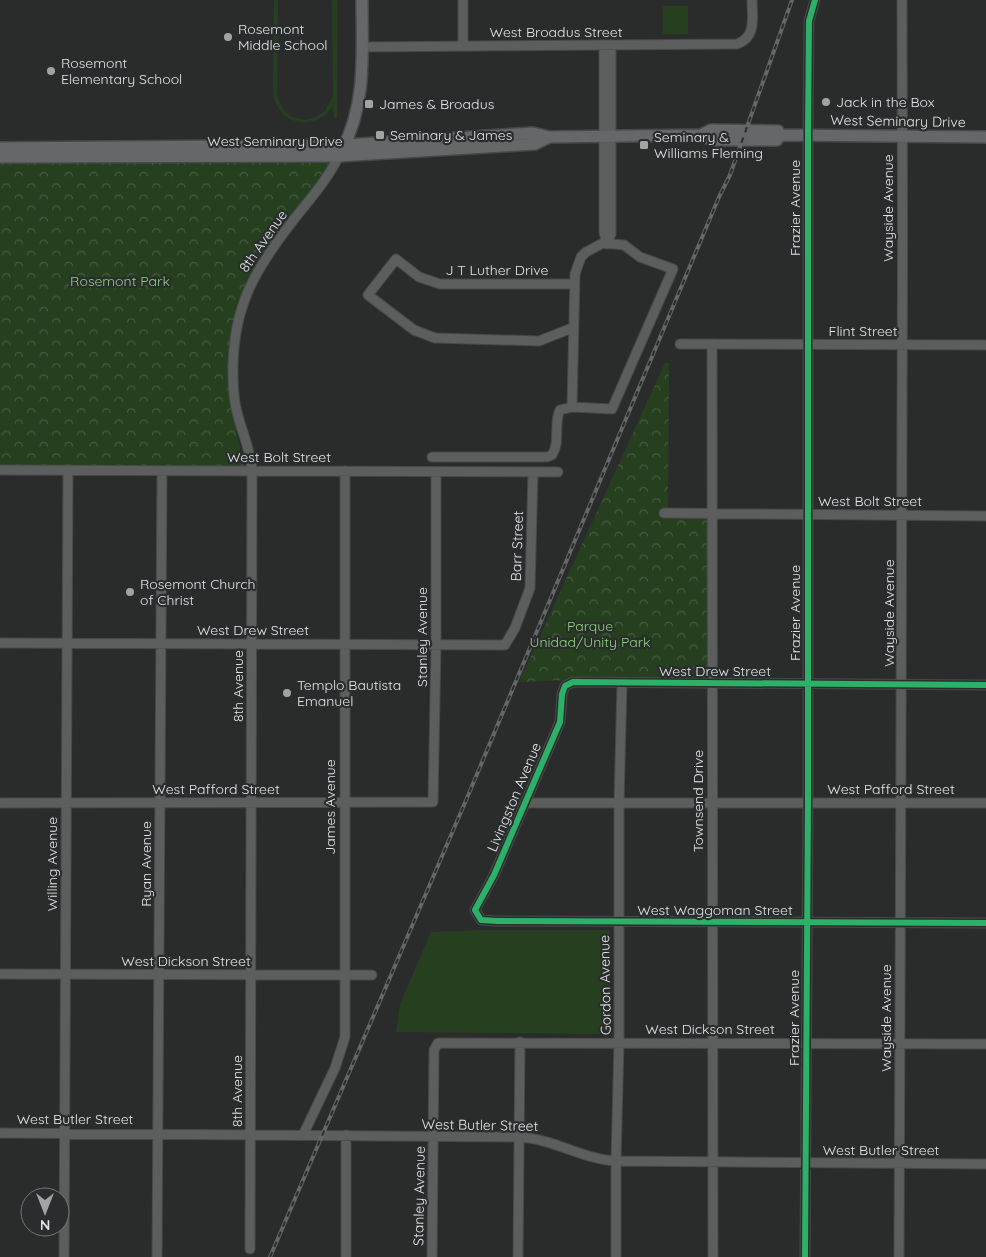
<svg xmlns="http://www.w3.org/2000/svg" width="986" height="1257" viewBox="0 0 986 1257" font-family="Quicksand,sans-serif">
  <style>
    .grass { fill: #26401f }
    .park { fill: url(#park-crowns) }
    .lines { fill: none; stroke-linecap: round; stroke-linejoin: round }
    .minor-casing { stroke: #474949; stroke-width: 11 }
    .major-casing { stroke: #474949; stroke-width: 14 }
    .minor { stroke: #5c5d5d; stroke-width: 9 }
    .major { stroke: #666768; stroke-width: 11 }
    .rail-casing { stroke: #656666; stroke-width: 4 }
    .rail { stroke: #292d2d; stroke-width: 2; stroke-dasharray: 5.5; stroke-linecap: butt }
    .cycleway-casing { stroke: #292d2d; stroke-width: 9 }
    .cycleway { stroke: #2db169; stroke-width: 6 }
    .poi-dot { fill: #a1a4a3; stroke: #292d2d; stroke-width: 2 }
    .labels { text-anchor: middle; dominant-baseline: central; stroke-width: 4.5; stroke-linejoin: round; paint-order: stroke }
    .poi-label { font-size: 14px; fill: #e1e4e3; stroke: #292d2d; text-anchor: start }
    .street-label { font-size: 14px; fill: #e1e4e3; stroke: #292d2d }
    .park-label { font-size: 14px; fill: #8cd477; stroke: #292d2d }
  </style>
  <defs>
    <pattern id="park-crowns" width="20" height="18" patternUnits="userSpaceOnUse" patternTransform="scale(1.25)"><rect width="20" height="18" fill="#26401f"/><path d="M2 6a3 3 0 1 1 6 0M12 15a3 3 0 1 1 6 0" fill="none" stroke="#455b3f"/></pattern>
  </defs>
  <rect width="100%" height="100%" fill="#2a2c2c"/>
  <path class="grass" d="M274 0H278L277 96 285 112 292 117 305 120 314 118 325 111 333 96 332 0H337V118H334L333 106C315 133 276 125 273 91Z
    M663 6H688V34H663Z
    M483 930H610V1034L396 1032 400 1004 431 932Z"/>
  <path class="park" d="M325 160 328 164 327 170 258 260 236 311 230 344 228 373 230 403 244 466 0 465V162Z
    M665 363H669L668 518H709V679L624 678 519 682Z"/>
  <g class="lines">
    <g class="minor-casing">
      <path id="minor" d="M463 0V46
        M604 45V232L607 244
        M362 47 737 44C757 37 752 17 752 0
        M607 244 611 234V45
        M572 328 539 341 435 338 414 330 368 295 396 259 419 277 440 284H574
        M680 344 986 345
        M712 344 713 1257
        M432 457H547L552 455C561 441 553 424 560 410L572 407 612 409 673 269 640 257 624 245 603 243 586 252 581 257 575 274 572 407
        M0 470 558 472
        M664 513 986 516
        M0 643 505 645 515 628 530 588 533 472
        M986 685 573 682 565 686 562 694 560 722 494 875 475 910 481 920 497 921 986 923
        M0 803 433 802 436 645V472
        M525 803H986
        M0 974 372 975
        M0 1133 519 1137C554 1139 582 1159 616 1161L986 1164
        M303 1135 335 1068 345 1037V471
        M346 1135V1257
        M250 1249 252 471C251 451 243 435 238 416 234 403 233 387 233 374 232 307 255 269 295 218 311 198 327 180 339 156
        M64 1257 68 470
        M157 1257 162 471
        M432 1257 434 1050 438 1043 986 1044
        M518 1257 520 1042
        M616 1257V1161L619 1042V803L622 683
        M805 1257 808 803V130L809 21 815 0
        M899 1257C900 838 904 419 902 0"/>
    </g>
    <g class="major-casing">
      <path id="major" d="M701 135 711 130 778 131 780 135 986 137
        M0 148 345 145 533 133 549 137 701 135 711 140H777L780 135
        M342 150C367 103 362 52 362 0
        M0 157 339 156 535 144 549 137"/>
    </g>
    <use href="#minor" class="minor"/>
    <use href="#major" class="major"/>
    <g class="rail-casing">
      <path id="rail" d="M270 1257 467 798 719 197 730 175 792 0"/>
    </g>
    <use href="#rail" class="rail"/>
    <g class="cycleway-casing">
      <path id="cycleway" d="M986 685 573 682 565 686 562 694 560 722 494 875 475 910 481 920 497 921 986 923
        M805 1257 808 803V130L809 21 815 0"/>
    </g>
    <use href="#cycleway" class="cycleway"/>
  </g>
  <g class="poi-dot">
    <circle cx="228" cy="37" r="5"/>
    <circle cx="51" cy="71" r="5"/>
    <circle cx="826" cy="102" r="5"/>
    <rect x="364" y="99" width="10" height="10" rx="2.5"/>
    <rect x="375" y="130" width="10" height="10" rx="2.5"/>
    <rect x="639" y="140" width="10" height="10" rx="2.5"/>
    <circle cx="130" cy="592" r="5"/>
    <circle cx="287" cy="693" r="5"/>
  </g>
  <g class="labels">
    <g class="poi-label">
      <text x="238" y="29">Rosemont<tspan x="238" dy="16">Middle School</tspan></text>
      <text x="61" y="63">Rosemont<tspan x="61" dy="16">Elementary School</tspan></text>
      <text x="836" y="102">Jack in the Box</text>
      <text x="379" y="104">James &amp; Broadus</text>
      <text x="390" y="135">Seminary &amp; James</text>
      <text x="654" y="137">Seminary &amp;<tspan x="654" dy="16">Williams Fleming</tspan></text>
      <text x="140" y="584">Rosemont Church<tspan x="140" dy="16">of Christ</tspan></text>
      <text x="297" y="685">Templo Bautista<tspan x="297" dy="16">Emanuel</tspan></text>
    </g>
    <g class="street-label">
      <text x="556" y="32">West Broadus Street</text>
      <text transform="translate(898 121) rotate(1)">West Seminary Drive</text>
      <text x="275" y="141">West Seminary Drive</text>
      <text transform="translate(795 208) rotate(-90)">Frazier Avenue</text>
      <text transform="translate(888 208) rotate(-90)">Wayside Avenue</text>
      <text transform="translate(263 241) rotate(-55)">8th Avenue</text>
      <text x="497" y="270">J T Luther Drive</text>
      <text x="863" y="331">Flint Street</text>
      <text x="279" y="457">West Bolt Street</text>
      <text x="870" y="501">West Bolt Street</text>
      <text transform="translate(517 546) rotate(-88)">Barr Street</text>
      <text transform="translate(795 613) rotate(-90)">Frazier Avenue</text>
      <text transform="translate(889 613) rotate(-90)">Wayside Avenue</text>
      <text x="253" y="630">West Drew Street</text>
      <text transform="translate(422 637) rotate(-90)">Stanley Avenue</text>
      <text x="715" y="671">West Drew Street</text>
      <text transform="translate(238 686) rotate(-90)">8th Avenue</text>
      <text x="216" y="789">West Pafford Street</text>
      <text x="891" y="789">West Pafford Street</text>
      <text transform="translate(514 797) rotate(-67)">Livingston Avenue</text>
      <text transform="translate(698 801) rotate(-90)">Townsend Drive</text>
      <text transform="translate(330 807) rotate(-90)">James Avenue</text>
      <text transform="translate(52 864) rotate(-90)">Willing Avenue</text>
      <text transform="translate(146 864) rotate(-90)">Ryan Avenue</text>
      <text x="715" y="910">West Waggoman Street</text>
      <text x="186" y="961">West Dickson Street</text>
      <text transform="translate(605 985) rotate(-91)">Gordon Avenue</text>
      <text transform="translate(794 1018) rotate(-90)">Frazier Avenue</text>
      <text transform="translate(886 1018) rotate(-90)">Wayside Avenue</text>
      <text x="710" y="1029">West Dickson Street</text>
      <text transform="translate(237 1091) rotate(-90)">8th Avenue</text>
      <text x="75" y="1119">West Butler Street</text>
      <text transform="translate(480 1125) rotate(1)">West Butler Street</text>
      <text x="881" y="1150">West Butler Street</text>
      <text transform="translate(419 1196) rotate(-89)">Stanley Avenue</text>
    </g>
    <g class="park-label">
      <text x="120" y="281">Rosemont Park</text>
      <text x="590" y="626">Parque<tspan x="590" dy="16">Unidad/Unity Park</tspan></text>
    </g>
  </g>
  <g transform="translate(45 1212) rotate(180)"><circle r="24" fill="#292d2d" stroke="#737676"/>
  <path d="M0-4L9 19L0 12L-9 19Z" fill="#a1a4a3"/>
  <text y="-8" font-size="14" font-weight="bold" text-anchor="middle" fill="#e1e4e3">N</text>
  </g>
</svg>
